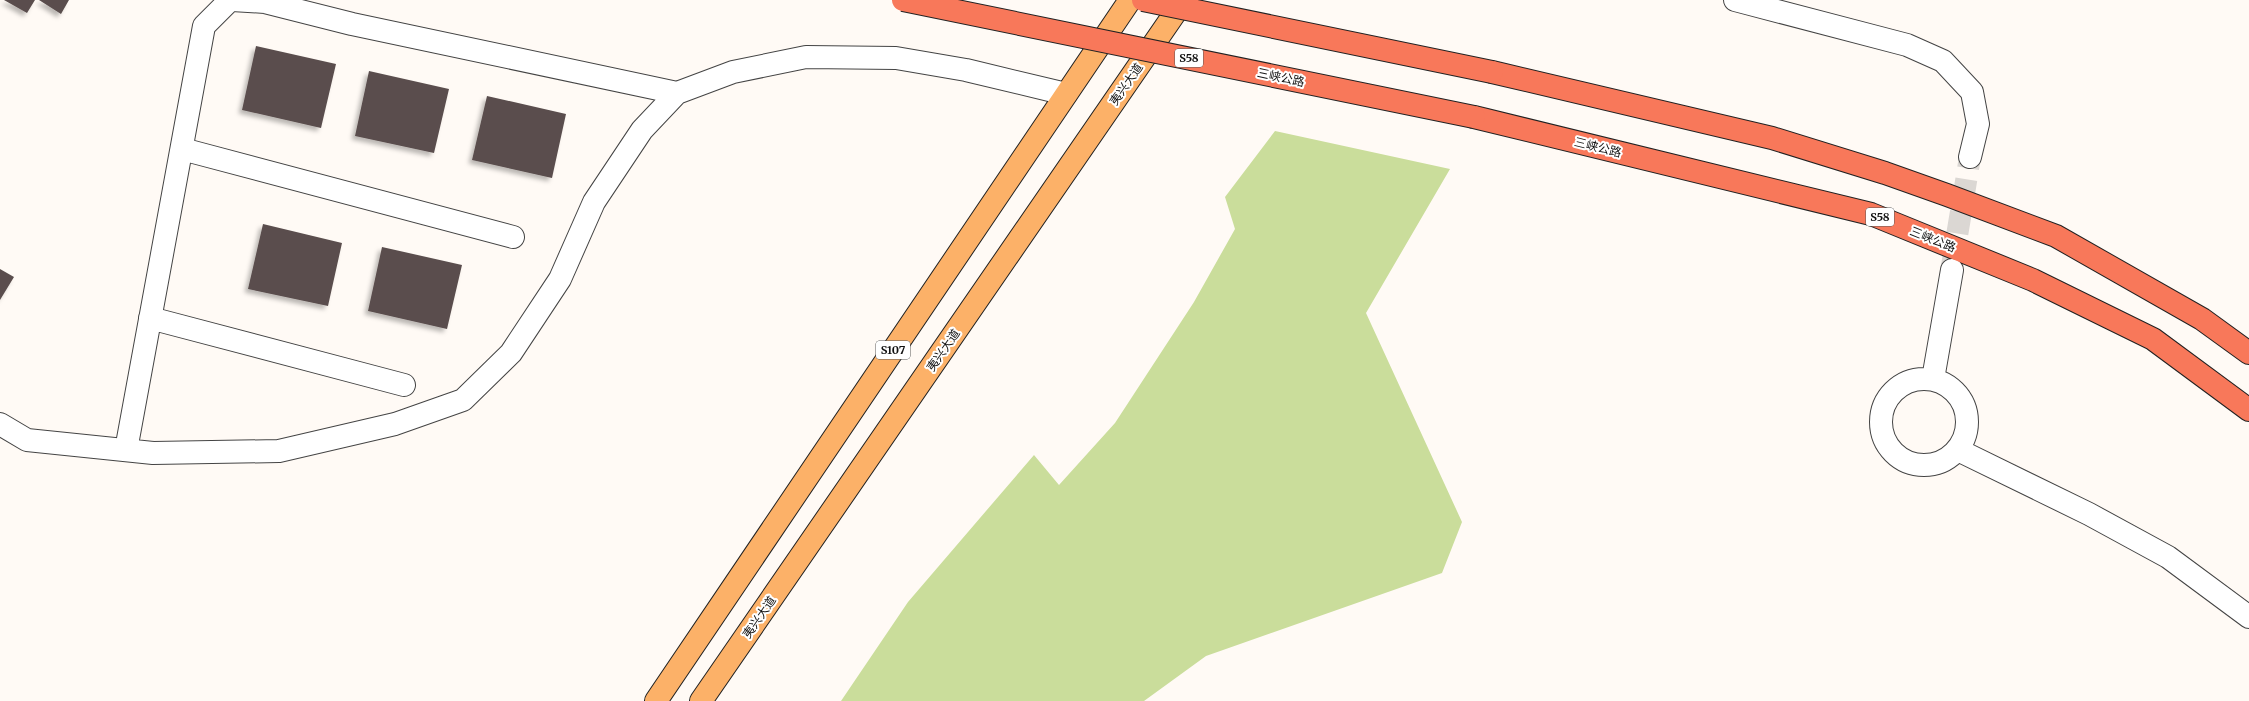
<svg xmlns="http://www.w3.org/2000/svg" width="2249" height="701" viewBox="0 0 2249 701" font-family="Merriweather,'Noto Sans SC',serif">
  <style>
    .forest { fill: #cadd9b }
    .building { fill: #5a4e4d; filter: url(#shadow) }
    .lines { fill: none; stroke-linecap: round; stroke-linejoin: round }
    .minor-tunnel { stroke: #dbd7d3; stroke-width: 22; stroke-dasharray: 22 11; stroke-linecap: butt }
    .minor-casing { stroke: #444; stroke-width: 24 }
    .major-casing { stroke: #222; stroke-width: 24 }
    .highway-casing { stroke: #222; stroke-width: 24 }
    .minor { stroke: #fff; stroke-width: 22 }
    .major { stroke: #fcb168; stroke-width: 22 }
    .highway { stroke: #f8785a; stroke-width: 22 }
    .highway-bridge-casing { stroke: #222; stroke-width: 24; stroke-linecap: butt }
    .highway-bridge { stroke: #f8785a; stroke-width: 22 }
    .labels { text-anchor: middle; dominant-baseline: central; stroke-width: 4; stroke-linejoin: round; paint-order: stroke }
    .shield { fill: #fff; stroke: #585858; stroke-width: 1 }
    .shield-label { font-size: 11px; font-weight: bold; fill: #111 }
    .street-label { font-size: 12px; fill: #111; stroke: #fff }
  </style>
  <defs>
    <filter id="shadow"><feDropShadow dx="-3.5" dy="3.5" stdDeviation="2" flood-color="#0004"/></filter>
  </defs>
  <rect width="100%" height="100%" fill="#fffaf5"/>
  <path class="forest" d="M1275 131 1450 169 1366 313 1462 522 1442 573 1206 656 1144 701H841L908 602 1034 455 1059 485 1115 423 1194 302 1235 229 1225 197Z"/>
  <path class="building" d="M4 0H35L27 13Z
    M39 0H69L61 14Z
    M256 46 336 64 321 128 242 110Z
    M369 71 449 89 434 153 355 136Z
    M487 96 566 114 552 178 472 160Z
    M263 224 342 243 328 306 248 289Z
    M382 247 462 265 447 329 368 311Z
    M0 269 14 277 0 300Z"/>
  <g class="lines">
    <path class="minor-tunnel" d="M1952 266 1970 157"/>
    <g class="minor-casing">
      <path id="minor" d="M232 0 265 2 352 24 677 93
        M1735 0 1907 45 1943 61 1972 92 1978 124 1970 157
        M182 149 513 237
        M150 318 404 385
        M1881 422a43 43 0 1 1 86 0a43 43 0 1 1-86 0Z
        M1933 379 1952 270
        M0 424 27 440 153 453 279 451 395 424 463 400 511 353 560 279 594 202 642 130 677 93 733 72 806 57 896 58 966 70 1066 94
        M126 450 204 26 230 0
        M1958 450 2089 514 2168 557 2249 617"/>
    </g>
    <g class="major-casing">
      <path id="major" d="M656 701 1130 0
        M701 701 1184 0"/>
    </g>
    <g class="highway-casing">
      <path id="highway" d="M1492 72 1772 138 1885 173 1947 195 2056 236 2202 319 2249 353
        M1474 117 1871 214 2033 280 2153 339 2249 410"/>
    </g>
    <use href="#minor" class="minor"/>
    <use href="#major" class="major"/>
    <use href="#highway" class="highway"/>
    <g class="highway-bridge-casing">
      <path id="highway-bridge" d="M903 0 1474 117
        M1143 0 1492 72"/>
    </g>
    <use href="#highway-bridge" class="highway-bridge"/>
  </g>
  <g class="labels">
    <g class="shield">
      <rect x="1175" y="49" width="28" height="18" rx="3"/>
      <rect x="1866" y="208" width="28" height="18" rx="3"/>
      <rect x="876" y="341" width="34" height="18" rx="3"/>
    </g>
    <g class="shield-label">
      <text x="1189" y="58">S58</text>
      <text x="1880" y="217">S58</text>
      <text x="893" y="350">S107</text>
    </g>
    <g class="street-label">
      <text transform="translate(1281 77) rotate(12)">三峡公路</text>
      <text transform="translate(1126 84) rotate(-55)">夷兴大道</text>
      <text transform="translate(1598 147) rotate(14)">三峡公路</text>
      <text transform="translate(1933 239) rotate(22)">三峡公路</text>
      <text transform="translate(943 350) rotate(-55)">夷兴大道</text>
      <text transform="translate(759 617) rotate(-55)">夷兴大道</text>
    </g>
  </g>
</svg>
